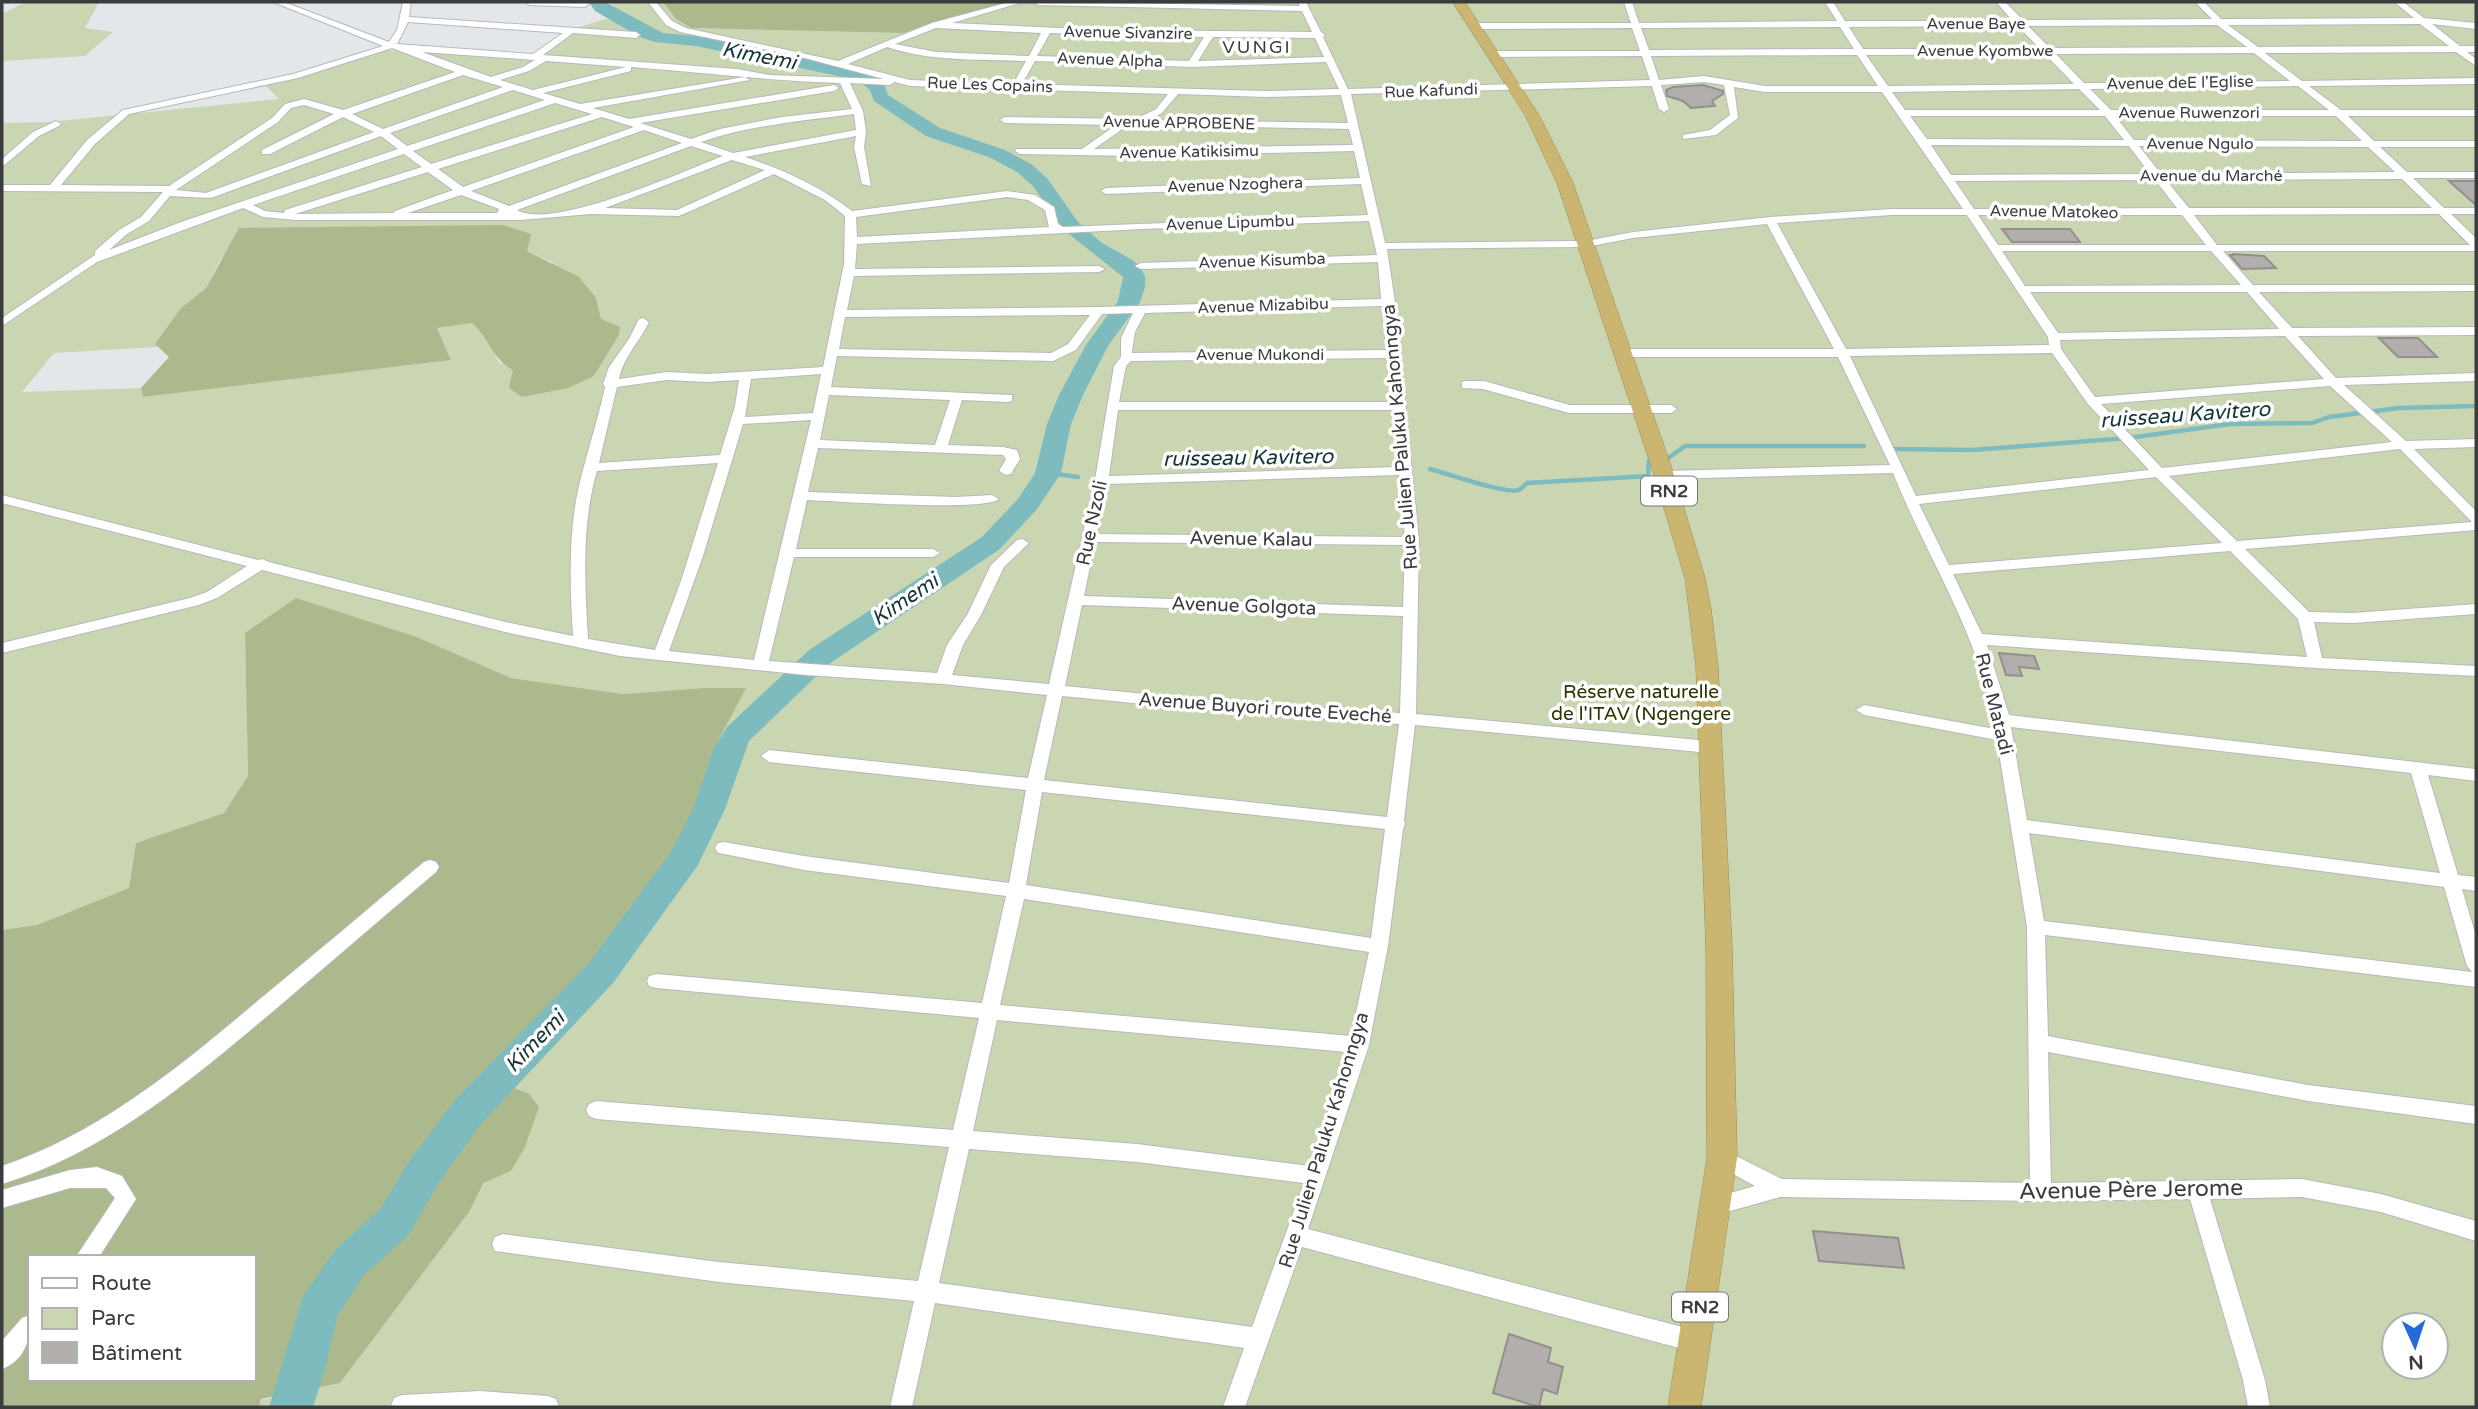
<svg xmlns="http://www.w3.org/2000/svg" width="2478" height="1409" viewBox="0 0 2478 1409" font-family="'Varela Round',sans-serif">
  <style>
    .green { fill: #cad6b2; fill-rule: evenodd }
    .forest { fill: #abb98d; fill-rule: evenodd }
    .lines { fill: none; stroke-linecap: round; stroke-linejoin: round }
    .stream { stroke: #7ebbbe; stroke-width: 4.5 }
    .river { fill: #7ebbbe; fill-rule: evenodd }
    .building { fill: #b2aeac; stroke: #938f8e; stroke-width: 2 }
    .minor-casing { stroke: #b6b8bb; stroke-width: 2 }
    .highway-casing { stroke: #988b5e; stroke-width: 1 }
    .minor { fill: #fff; fill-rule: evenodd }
    .highway { fill: #cbb671; fill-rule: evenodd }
    .labels { text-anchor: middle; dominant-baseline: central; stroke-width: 7; stroke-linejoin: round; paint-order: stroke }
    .far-street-label { font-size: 16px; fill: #3a3b3c; stroke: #fff }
    .far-neighbourhood-label { font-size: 18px; letter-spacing: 2px; fill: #3a3b3c; stroke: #fff }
    .shield { fill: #fff; stroke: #757676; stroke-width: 2 }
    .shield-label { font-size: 18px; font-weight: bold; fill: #3a3b3c }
    .street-label { font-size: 19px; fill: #3a3b3c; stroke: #fff }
    .park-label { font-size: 19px; fill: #293400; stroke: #fff }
    .water-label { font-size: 21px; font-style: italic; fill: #153536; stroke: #fff }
    .near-street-label { font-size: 23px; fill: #3a3b3c; stroke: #fff }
  </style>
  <rect width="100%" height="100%" fill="#e4e7ea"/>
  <path class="green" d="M26 2H99L85 28 113 32 85 56 2 61V14Z
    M609 2H663L676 19 691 28 903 33 1010 2H2476V1407H259L261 1400 340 1383 469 1212 485 1183 511 1171 528 1093 482 1078 539 1018 568 992 669 860 698 806 700 789 714 749 745 689 704 688 623 694 511 678 417 637 296 599 245 633 248 776 224 813 136 843 129 888 37 925 2 930V123L49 122 279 99 263 83 376 50 453 52 535 59 573 29 622 14ZM527 251 552 262 596 298 601 319 619 335 594 376 499 363 487 337 472 323 437 328 451 360 143 397 141 388 22 392 54 353 158 347 156 344 181 308 206 288 221 258ZM2394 1325H2436V1367H2394Z"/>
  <path class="forest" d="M663 2H1010L903 33 691 28 676 19Z
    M503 225 531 234 527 251 579 277 596 298 601 319 620 327 619 335 594 376 568 388 522 397 509 388 513 370C492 359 491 340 472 323L437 328 451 360 143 397 141 388 169 357 155 344 181 308 206 288 239 228Z
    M296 598 417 637 511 678 623 694 704 688H746L714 749 700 789 698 806 669 860 568 992 539 1018 482 1077 528 1093 539 1107 525 1147 511 1171 484 1183 469 1212 340 1383 261 1399 259 1407H2V930L37 925 129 888 136 843 224 813 248 776 245 633ZM30 1257H254V1379H30Z"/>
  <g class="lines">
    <path class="stream" d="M1895 449 1973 450 2128 438 2230 424 2312 423 2329 417 2399 408 2476 406
      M1667 459 1685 446H1864
      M1430 469C1446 473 1508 495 1518 490 1522 489 1524 485 1527 483L1648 476 1649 461
      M1048 473 1078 477"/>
    <path class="river" d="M589 2H605L663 33 696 36 869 72 884 84 888 95 940 128 1005 150 1031 164 1047 178 1078 222 1102 243 1134 261 1142 271 1145 276V287L1140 302 1108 346 1083 395 1071 424 1061 473 1037 509 1000 549 829 664 749 741 725 809 698 865 613 983 480 1125 438 1184 409 1234 364 1275 337 1317 325 1369 313 1407H269L303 1296 336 1249 381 1208 410 1160 454 1101 589 963 673 849 693 809 714 748 727 727 809 650 982 537 1018 499 1035 473 1047 424 1059 395 1086 345 1118 301 1123 277 1064 230 1033 186 1017 172 991 158 926 136 874 101 870 90 857 80 696 46 655 42 640 37 595 11Z"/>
  </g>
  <path class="building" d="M1703 85 1723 91V94L1712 101 1715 106 1691 108 1683 101 1667 96 1666 90 1673 87Z
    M2449 181H2476V205Z
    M2002 229H2070L2080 242H2012Z
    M2232 254 2264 256 2276 268 2242 269 2230 255H2234Z
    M2379 338H2418L2437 357H2398Z
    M1999 653 2034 656 2039 669 2019 667 2022 676 2006 675Z
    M1813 1231 1898 1238 1904 1268 1819 1261Z
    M1509 1334 1551 1348 1548 1362 1563 1367 1557 1394 1543 1389 1539 1407 1493 1393Z"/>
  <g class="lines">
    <g class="minor-casing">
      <path id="minor" d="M273 2H284L389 42 397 30 403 2H411L409 17 636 32 640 35 636 38 573 33 543 55 737 69 769 75 884 79 797 56 680 32 666 25 648 2H656L672 21 686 28 838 61 932 23 1010 2H1023L952 23 1100 30 1312 32 1302 11 1038 5 1034 2 1300 6 1298 2H1306L1321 32 1325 35 1323 37 1348 89 1650 80 1642 56 1494 57 1489 54 1494 51H1640L1632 28 1476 29 1472 26 1476 23H1631L1624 2H1632L1639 23 1837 21 1825 2H1833L1845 21H2013L1996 2H2005L2023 20 2212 19 2195 2H2204L2221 19 2414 18 2394 2H2403L2424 18 2476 23V29L2432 24 2460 46H2476V52H2467L2476 59V66L2456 52 2265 53 2302 81 2476 78V84L2309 86 2341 110H2476V116H2348L2374 141H2476V147H2380L2407 172H2476V178H2413L2444 208H2476V214H2451L2476 238V251H2223L2253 285H2476V291L2259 292 2292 328 2476 327V335L2298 336 2336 378 2476 373V381L2344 385 2406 441 2476 439V447L2414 449 2476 511V530L2245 549 2309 612 2353 613 2476 604V614L2353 623 2314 622 2322 658 2476 666V676L2316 668 1987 645 2009 715 2476 769V781L2428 775 2458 875 2476 877V891L2462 889 2476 936V987L2045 935 2048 1036 2308 1085 2476 1106V1124L2308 1101 2048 1052 2051 1183 2302 1179 2381 1194 2476 1221V1241L2381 1212 2302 1197 2210 1199 2265 1380 2270 1407H2248L2243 1380 2190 1199 2041 1201 1780 1197 1716 1215 1709 1213 1706 1206 1709 1199 1755 1186 1715 1164 1712 1158 1715 1152 1722 1149 1782 1179 2030 1183 2027 927 1997 740 1864 715 1856 710 1864 705 1995 729C1981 637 1927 558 1893 473L1664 479 1657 475 1664 471 1890 465 1838 357H1622L1616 353 1622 349H1834L1767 224 1633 238 1586 247 1387 249 1395 302 1419 541 1416 714 1710 741 1718 747 1710 753 1415 725 1404 820 1405 824 1403 829 1388 946 1369 1045 1308 1229 1694 1330 1702 1333 1705 1341 1702 1349 1694 1352 1302 1247 1245 1407H1223L1244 1348 935 1303 912 1407H890L914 1301 719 1282 495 1251 492 1244 495 1237 503 1234 719 1262 918 1281 949 1147 596 1119 589 1116 586 1110 589 1104 596 1101 953 1130 979 1018 656 988 649 986 647 981 649 976 656 974 982 1003 1006 896 804 870 724 854 718 853 715 848 718 843 724 842 804 856 1009 883 1026 790 769 762 761 756 769 750 1028 778 1047 695 943 684 806 675 620 656 505 632 262 570 217 598 199 605 2 653V643L190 598 207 592 247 566 2 503V495L258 560 262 559 269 562 505 622 573 636C570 589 568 532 579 486 587 452 598 420 605 387L603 384 609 367 629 339 639 319 643 318 649 322C640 341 623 358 619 379L667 372 707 374 823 367 844 264 845 216 825 200 774 174 679 216 590 214 521 220H296L263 217 243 208 97 262 2 326V318L95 255V251L119 230 141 217 163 192 2 191V185H50L87 140 123 110 293 74 383 46ZM408 22 563 33 533 54 397 44ZM2420 24 2449 46 2258 47 2228 25ZM2217 25 2247 47 2050 48 2028 26ZM2018 26 2040 49H1863L1849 27ZM1840 27 1854 49 1649 50 1641 28ZM936 28 1041 33 1029 56 936 52 895 44ZM1050 33 1204 37 1189 61 1037 56ZM1213 37 1315 38 1324 57 1198 61ZM887 47C932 62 979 59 1026 61L1013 84 910 80 848 64ZM392 48 455 72 343 110 304 99 285 104 272 118 169 186 61 185 95 144 129 114 298 78ZM422 52 535 60 523 67 491 77ZM2254 53 2290 81 2084 83 2056 54ZM2045 54 2074 84 1888 86 1866 55ZM1857 55 1878 86H1765L1704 76 1659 80 1651 56ZM546 61 626 67 533 90 500 80 529 71ZM1035 61 1192 67 1326 62 1339 89 1266 91 1022 84ZM631 67C701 72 770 81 840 83L852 109 782 117 720 129 691 139 640 123 834 91 839 88 834 85 629 119 593 108 750 80 745 77 580 104 543 93 631 71ZM463 75 503 87 383 129 352 114ZM894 82 910 86 1168 94 1156 109 1136 119 1005 117 1000 120 1005 123 1116 125 1082 149H1016L1015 151 1020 154 1133 156 1354 151 1360 178 1106 188 1101 191 1106 194 1361 184 1368 215 1063 227 1058 224 1054 207 1035 195 1007 191 852 211C820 186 783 170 745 157L856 136 854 147 862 184 871 186 864 147 866 132 863 111 850 83 890 85ZM1704 82 1724 85 1730 115 1710 130 1683 135V139L1716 135 1738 118 1734 87 1765 92H1882L1963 209H1891L1770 217 1633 232 1586 241 1385 243 1351 94 1652 86 1659 109 1664 112 1669 109 1661 85ZM2298 86 2329 110H2111L2090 89ZM2079 89 2100 110H1905L1892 92ZM513 90 545 100 407 146 390 133ZM1178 94 1266 97 1341 95 1348 123 1149 120 1162 113ZM555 103 592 114 431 164 413 151ZM304 105 334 114 262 150V154H270L343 117 374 132 206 193 176 190 278 122 291 108ZM854 114 856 130 733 153 701 142C750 125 802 121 854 114ZM1910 116H2105L2124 140 1927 139ZM2115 116H2336L2362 141 2134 140ZM602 117 634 127 463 187 438 169ZM1128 125 1349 129 1353 145 1094 149ZM644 130 682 143 509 206 471 191ZM381 136 398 149 181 222 109 250 127 234 149 221 170 196 211 198ZM1931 145 2129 146 2150 174 1951 175ZM691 146 723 156C684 171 552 231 517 210ZM2139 146 2368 147 2395 172 2161 174ZM404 154 422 167 285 210 284 213 265 211 253 205ZM732 160 765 170 677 210 605 208ZM428 172 453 190 395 211 394 213 295 214ZM2402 179 2432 208H2189L2166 180ZM2155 180 2177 208 1974 209 1955 181ZM461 195 499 209 497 213H408ZM1007 197 1028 200 1045 210 1049 227 857 237 856 217ZM2439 214 2470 245H2217L2194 215ZM1891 215H1967L2048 337 2049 345 1846 349 1777 223ZM1978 215H2182L2206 245H1998ZM1369 221 1377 255 1141 263 1135 266 1141 269 1378 262 1381 299 1099 307 847 310 854 276 1099 272 1105 269 1099 266 855 269 857 244 1141 229ZM2002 251H2211L2241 285 2025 286ZM2030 292H2247L2279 329 2058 333ZM1382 306 1386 350 1132 353V351L1135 332 1145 313ZM1133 313 1121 338V357L1114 366 1095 480 1049 684 952 675 963 645 981 615 1004 567 1029 543 1022 539 1017 540 991 565 967 615 947 645 937 673 769 661 794 557H933L940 553 933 549H796L807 500C836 501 984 512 999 499L992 495 956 497 808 492 818 448 1003 455 1006 459 999 471 1006 475 1011 474 1020 459 1017 450 1003 447 948 445 962 400 1008 402 1012 401V395L831 387 837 356 1053 361 1076 350 1102 314ZM1090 315 1068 344 1051 353 839 349 845 317ZM2285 336 2324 379 2095 397 2061 349 2060 340ZM2052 353 2088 404 2149 470 1916 496 1850 356ZM1387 358 1391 402H1119L1126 366 1131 361ZM821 374 813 413 745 417 751 379ZM667 380 707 382 739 380 735 406 720 455 599 463 617 387ZM2330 386 2392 442 2162 468 2101 404ZM829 395 950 400 935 445 820 440ZM1118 410H1392L1398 467 1109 476ZM811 420 754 660 669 651 703 556 743 424ZM2400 449 2472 522 2237 541 2169 476ZM718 463 681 581 655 650 588 639C585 584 581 525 597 471ZM1399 475 1405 537 1097 534 1108 484ZM2156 477 2222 543 1949 565 1919 504ZM1095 542 1405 545 1403 607 1084 596ZM2230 551 2298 619 2307 657 1982 634 1953 574ZM1082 605 1403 616 1400 713 1194 699 1065 686ZM1062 696 1194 709 1399 724 1387 817 1044 780ZM2011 727 2411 773 2440 873 2027 820ZM1042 792 1385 829 1371 938 1026 885ZM2029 833 2444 887 2467 966 2472 972 2044 921ZM1024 899 1369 952 1351 1036 1000 1005ZM997 1020 1347 1052 1310 1166 1137 1144 973 1131ZM969 1149 1137 1162 1304 1183 1252 1327 939 1283Z
        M525 2H586L589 4 585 7 529 5Z
        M56 121 61 124 59 126 39 136 2 167V159L33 132Z
        M1466 381H1484L1570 405H1671L1677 409 1671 413H1569L1483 389 1462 388V382Z
        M430 860 436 862 439 867 436 872C383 917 331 962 278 1007 195 1077 108 1152 2 1184V1166C100 1133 182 1065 260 999 315 954 369 908 424 862Z
        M97 1167 122 1176 136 1199 99 1257H76L115 1198 106 1188H70L2 1208V1190L70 1170Z
        M30 1315C30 1338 27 1359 2 1369V1341L22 1318Z
        M480 1391 548 1396 556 1399 559 1407 391 1406 394 1398 402 1395Z"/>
    </g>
    <g class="highway-casing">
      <path id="highway" d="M1453 2H1465L1539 115 1573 183 1674 475 1705 578 1711 609 1718 667 1732 947 1737 1158 1701 1407H1668L1707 1158 1706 947 1696 667 1689 609 1685 578 1654 475 1557 183 1525 115Z"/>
    </g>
    <use href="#minor" class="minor"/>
    <use href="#highway" class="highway"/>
  </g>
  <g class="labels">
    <g class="far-street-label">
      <text x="1976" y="24">Avenue Baye</text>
      <text transform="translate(1128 33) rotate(1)">Avenue Sivanzire</text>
      <text x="1985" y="51">Avenue Kyombwe</text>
      <text transform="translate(1110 60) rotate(2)">Avenue Alpha</text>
      <text transform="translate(2180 83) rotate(-1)">Avenue deE l'Eglise</text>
      <text transform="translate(990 85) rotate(2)">Rue Les Copains</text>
      <text transform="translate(1431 91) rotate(-2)">Rue Kafundi</text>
      <text x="2189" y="113">Avenue Ruwenzori</text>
      <text transform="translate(1179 123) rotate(1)">Avenue APROBENE</text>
      <text x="2200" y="144">Avenue Ngulo</text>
      <text transform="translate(1189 152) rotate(-1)">Avenue Katikisimu</text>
      <text x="2211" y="176">Avenue du Marché</text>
      <text transform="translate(1235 185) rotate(-2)">Avenue Nzoghera</text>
      <text transform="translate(2054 212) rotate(1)">Avenue Matokeo</text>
      <text transform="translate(1230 223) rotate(-2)">Avenue Lipumbu</text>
      <text transform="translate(1262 261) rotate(-2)">Avenue Kisumba</text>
      <text transform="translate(1263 306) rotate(-2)">Avenue Mizabibu</text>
      <text x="1260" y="355">Avenue Mukondi</text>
    </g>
    <g class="far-neighbourhood-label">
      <text x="1257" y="47">VUNGI</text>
    </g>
    <g class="shield">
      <rect x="1641" y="476.5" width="56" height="29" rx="5"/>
      <rect x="1672" y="1292.5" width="56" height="29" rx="5"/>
    </g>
    <g class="shield-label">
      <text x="1669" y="491">RN2</text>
      <text x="1700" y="1307">RN2</text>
    </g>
    <g class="street-label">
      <text transform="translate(1400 437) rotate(-95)">Rue Julien Paluku Kahonngya</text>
      <text transform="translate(1092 523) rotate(-78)">Rue Nzoli</text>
      <text transform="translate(1251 539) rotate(1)">Avenue Kalau</text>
      <text transform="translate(1244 606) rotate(2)">Avenue Golgota</text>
      <text transform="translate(1994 704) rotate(76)">Rue Matadi</text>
      <text transform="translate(1265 708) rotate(4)">Avenue Buyori route Eveché</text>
      <text transform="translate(1324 1140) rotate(-73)">Rue Julien Paluku Kahonngya</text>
    </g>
    <g class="park-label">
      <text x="1641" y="692">Réserve naturelle<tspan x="1641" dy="22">de l'ITAV (Ngengere</tspan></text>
    </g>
    <g class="water-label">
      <text transform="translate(759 56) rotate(11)">Kimemi</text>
      <text transform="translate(2185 415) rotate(-4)">ruisseau Kavitero</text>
      <text transform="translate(1248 458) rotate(-1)">ruisseau Kavitero</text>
      <text transform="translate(905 600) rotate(-34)">Kimemi</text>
      <text transform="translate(535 1042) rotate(-46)">Kimemi</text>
    </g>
    <g class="near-street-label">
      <text transform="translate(2131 1190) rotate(-1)">Avenue Père Jerome</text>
    </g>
  </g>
  <rect width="2478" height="1409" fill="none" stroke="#3a3b3c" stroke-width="7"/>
  <rect x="28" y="1255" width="228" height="126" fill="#ffffff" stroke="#b0b1b1" stroke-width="2"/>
  <rect x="42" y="1278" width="35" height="10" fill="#ffffff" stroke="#b0b1b1" stroke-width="2"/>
  <text x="91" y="1290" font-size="21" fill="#3a3b3c">Route</text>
  <rect x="42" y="1308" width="35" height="21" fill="#cad6b2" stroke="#b0b1b1" stroke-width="2"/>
  <text x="91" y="1325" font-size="21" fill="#3a3b3c">Parc</text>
  <rect x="42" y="1342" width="35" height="21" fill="#b2aeac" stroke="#b0b1b1" stroke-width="2"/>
  <text x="91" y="1360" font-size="21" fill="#3a3b3c">Bâtiment</text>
  <g transform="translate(2415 1346) rotate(177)"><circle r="33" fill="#ffffff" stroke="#b0b1b1" stroke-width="2"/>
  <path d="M0-5L12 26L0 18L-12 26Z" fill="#246bd6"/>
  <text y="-10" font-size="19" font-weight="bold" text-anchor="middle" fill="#3a3b3c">N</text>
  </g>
</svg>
